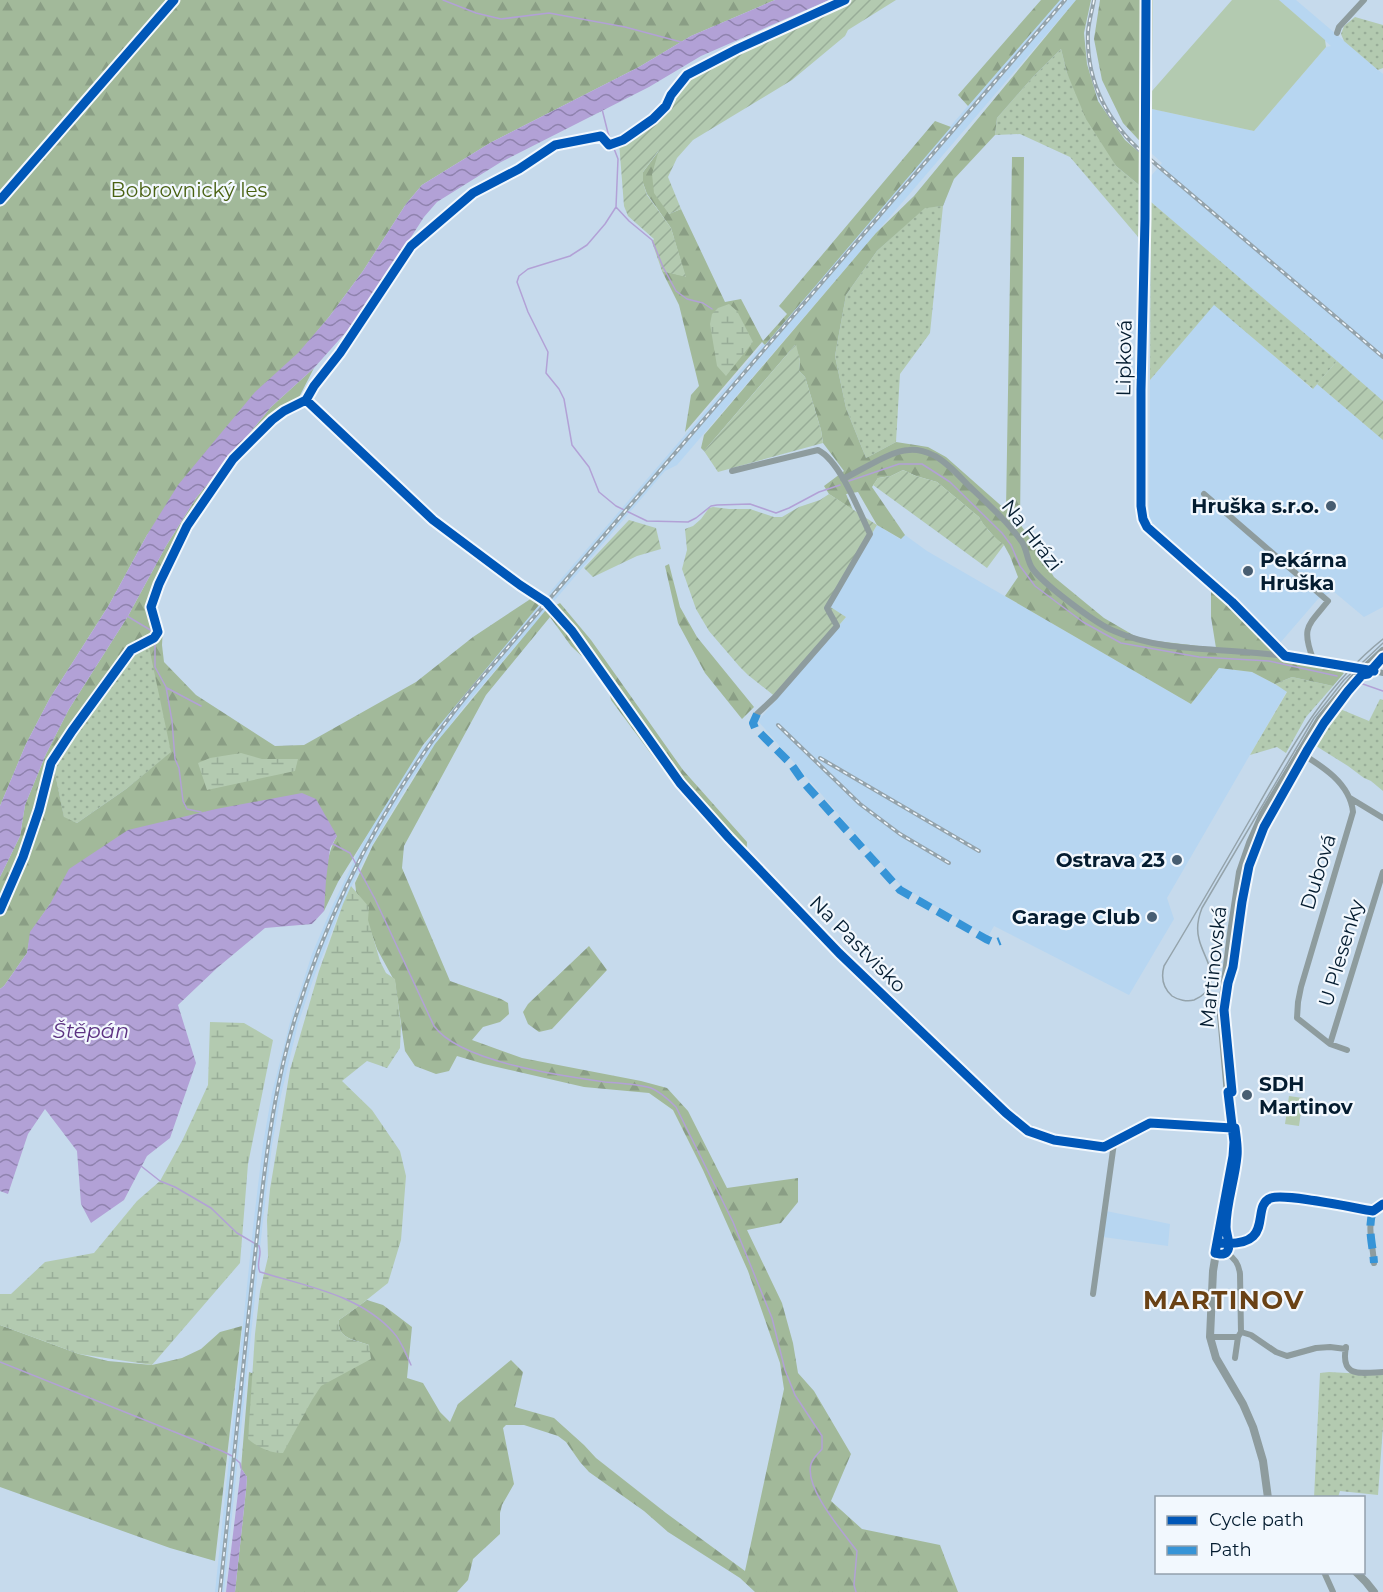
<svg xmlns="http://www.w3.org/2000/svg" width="1383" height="1592" viewBox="0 0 1383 1592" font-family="Montserrat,sans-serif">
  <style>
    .built { fill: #b7d6f1 }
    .grass { fill: url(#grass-dots) }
    .forest { fill: url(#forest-firs); fill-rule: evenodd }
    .wetland { fill: url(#wetland-marsh) }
    .garden { fill: url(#garden-furrows) }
    .pitch { fill: #b3cab0 }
    .water { fill: url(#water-waves) }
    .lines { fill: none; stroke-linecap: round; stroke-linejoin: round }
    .stream { stroke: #b2a1d6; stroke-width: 1.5 }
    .minor { stroke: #8e9c9e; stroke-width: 6 }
    .tertiary { stroke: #8e9c9e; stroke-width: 8 }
    .tram { stroke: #94a3ab; stroke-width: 1.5 }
    .rail-casing { stroke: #94a3ab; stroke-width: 4 }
    .rail { stroke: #f2f8fe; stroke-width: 1.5; stroke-dasharray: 4.5; stroke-linecap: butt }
    .quiet { stroke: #3694d7; stroke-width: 8; stroke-dasharray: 15 8; stroke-linecap: butt }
    .cycleway-casing { stroke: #f2f8fe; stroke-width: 13 }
    .cycleway { stroke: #0057b8; stroke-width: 9 }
    .poi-dot { fill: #485e72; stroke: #f2f8fe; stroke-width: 2 }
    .labels { text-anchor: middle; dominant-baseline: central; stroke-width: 4.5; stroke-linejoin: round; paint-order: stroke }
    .park-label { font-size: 20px; fill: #496112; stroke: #f2f8fe }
    .street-label { font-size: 20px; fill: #041c30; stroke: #f2f8fe }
    .poi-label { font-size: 20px; font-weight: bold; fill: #041c30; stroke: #f2f8fe; text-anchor: end }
    .water-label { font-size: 21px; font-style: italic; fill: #5b3181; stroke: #f2f8fe }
    .district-label { font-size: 26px; font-weight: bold; letter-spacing: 1.5px; fill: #6a4215; stroke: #f2f8fe }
  </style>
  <defs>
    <pattern id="grass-dots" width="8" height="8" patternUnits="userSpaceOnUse" patternTransform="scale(1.5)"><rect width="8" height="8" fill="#b3cab0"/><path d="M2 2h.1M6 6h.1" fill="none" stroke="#98ad98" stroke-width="1.8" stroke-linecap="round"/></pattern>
    <pattern id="forest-firs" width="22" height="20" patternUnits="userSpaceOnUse" patternTransform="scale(1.5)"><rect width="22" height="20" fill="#a2b99a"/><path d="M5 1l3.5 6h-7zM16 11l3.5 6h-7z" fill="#8a9e85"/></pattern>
    <pattern id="wetland-marsh" width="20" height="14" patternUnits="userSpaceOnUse" patternTransform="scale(1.5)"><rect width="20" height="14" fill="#b3cab0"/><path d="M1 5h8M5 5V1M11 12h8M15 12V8" fill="none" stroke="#98ad98"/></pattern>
    <pattern id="garden-furrows" width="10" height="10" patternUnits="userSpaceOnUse" patternTransform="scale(1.5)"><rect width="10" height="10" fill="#b3cab0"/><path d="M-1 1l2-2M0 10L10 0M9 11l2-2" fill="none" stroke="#98ad98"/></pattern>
    <pattern id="water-waves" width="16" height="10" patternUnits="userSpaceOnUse" patternTransform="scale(1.5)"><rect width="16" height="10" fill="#b2a1d6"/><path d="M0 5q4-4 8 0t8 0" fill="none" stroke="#8f82ae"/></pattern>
  </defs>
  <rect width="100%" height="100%" fill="#c6daec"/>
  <path class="built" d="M1059 0H1076L677 465 665 471 462 709 410 781 368 852 339 913 313 980 298 1024 281 1095 272 1145 263 1220 224 1592H215L254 1219 263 1144 272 1093 290 1022 312 954 331 909 360 848 382 809 414 759 469 686Z
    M1279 0H1296L1383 74V401L1151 202V176L1162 163 1151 153 1152 109 1254 131 1326 47 1331 46Z
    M1214 304 1312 389 1317 384 1383 440V607L1364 617 1333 591 1318 599 1280 643 1249 611 1149 523 1150 380Z
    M877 525 900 539 905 535 927 551 1191 704 1219 668 1252 672 1287 691 1167 898 1174 919 1129 995 994 926 988 937 901 886 758 721 846 617 829 607Z
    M1106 1211 1170 1224 1168 1246 1103 1237Z"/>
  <path class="grass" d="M1355 17 1383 25V68L1378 70 1344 41 1341 34 1344 26Z
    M1061 49 1067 73 1116 166 1139 185V238L1070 157 1020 134 995 135 997 118 1033 77Z
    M1151 202 1337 361 1313 389 1214 305 1150 380Z
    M943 206 930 333 900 374 896 442 866 458 846 408 835 356 846 295 877 251 925 207Z
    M150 647 172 752 126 789 77 823 64 818 54 768 75 734 133 653Z
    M1292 677 1333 686 1306 717 1286 753 1277 747 1250 755 1287 692 1275 684Z
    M1380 699 1383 700V791L1371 781 1364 778 1348 766 1316 746 1330 721 1340 709 1369 721Z
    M1329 1372 1383 1375V1426L1378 1495 1340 1491 1338 1497 1323 1496 1322 1497 1314 1498 1320 1373Z"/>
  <path class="forest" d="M0 0H775L691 36 639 67 490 143 422 185 406 204 363 271 329 317 147 535 109 605 50 698 26 744 0 806Z
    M1041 0H1060L968 106 958 95Z
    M1076 0H1091L1084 33 1087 64 1098 101 1125 140 1140 153 1139 185 1116 166 1086 119 1067 73 1061 49 1033 77 997 118 995 135 954 179 943 206 925 208 877 251 846 295 835 356 846 408 866 458 896 442 928 447 946 457 1006 510 1012 157H1024L1020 524 1035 546 1054 577 1104 618 1140 639 1216 648 1211 617V587L1266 632 1283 657 1338 668 1344 673 1333 686 1292 677 1275 684 1252 672 1219 668 1191 704 1005 596 1018 577 1010 556 1004 545 997 540 983 524 979 517 937 482 916 476 903 470 891 476 878 478 872 487 905 535 901 539 877 525 858 492 846 494 853 510 829 494 824 486 844 471 823 443 821 430 805 377 799 371 800 360 795 345 704 451 701 448 704 435 876 233 914 196Z
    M1100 0H1153L1151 153 1123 123 1102 80 1094 39Z
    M935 121 951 127 765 345 762 342 685 432 691 395 699 386 679 305 662 271 685 276 671 228 647 194 643 183V172L661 148 669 214 681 209 725 302 741 299 763 341 787 314 779 306Z
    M314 368 292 411 263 432 237 461 190 527 154 607 163 627 162 645 164 662 196 695 275 746 304 745 416 682 473 637 532 598 539 605 423 745 338 882 324 911C325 886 324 858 337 836L50 904 31 932 27 953 4 986 0 989V877L20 836 25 805 46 754 69 709 128 616 166 546 196 498 271 407ZM149 647 171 752 126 789 77 823 64 817 54 768 75 734 133 654Z
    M669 564 680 607 697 637 754 707 742 719 705 673 678 623 665 566Z
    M560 603 591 640 683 770 747 842 746 862 675 786 611 700 606 679 571 646 550 617 486 695 404 846 402 868 450 981 501 999 508 1003 509 1014 500 1022 483 1027 472 1040 522 1058 641 1081 667 1088 688 1111 727 1188 798 1178V1202L781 1223 747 1230 782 1303 793 1343 798 1373 814 1391 851 1454 831 1501 862 1529 940 1545 958 1592H755L740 1578 668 1532 644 1511 589 1472 580 1462 566 1442 558 1436 524 1425H506L503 1428 514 1484 502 1505 500 1513V1534L473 1559 468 1580 457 1592H235L246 1490 247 1477 241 1468 249 1372 263 1377 369 1345C354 1339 337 1339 339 1320L367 1300 383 1305 412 1327 407 1378 423 1383 440 1412 450 1422 458 1404 511 1360 523 1372 515 1407 554 1418 584 1445 596 1458 666 1513 745 1571 784 1389 780 1363 748 1271 703 1170 673 1110 649 1093 584 1087 484 1064 457 1056 449 1071 436 1074 415 1066 405 1051 395 982 377 949 365 915 357 898 355 883 373 845 435 744 545 611Z
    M589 946 607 970 552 1029 539 1032 528 1024 523 1012 528 1004Z
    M0 1325 79 1354 108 1361 152 1365 182 1358 201 1349 220 1332 242 1326 215 1561 170 1548 0 1487Z"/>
  <path class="wetland" d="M729 304 737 311 753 342 726 376 717 366 710 324 712 314 718 308Z
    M241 753 262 759H298L295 771 207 790 198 763 210 758Z
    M351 886 369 907 368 920 380 961 386 973 395 979 401 1026 400 1048 387 1068 367 1061 342 1081 372 1110 400 1151 406 1176 401 1240 388 1283 359 1306 339 1320C337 1339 355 1340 369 1345L371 1359 321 1386 312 1400 283 1453C272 1454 257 1447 248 1439L255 1334 260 1291 268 1257 267 1220 270 1189 290 1070 319 971 343 904Z
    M210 1022 244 1023 273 1040 248 1164 240 1263 152 1365 79 1354 0 1325V1294H11L45 1262 94 1253 137 1201 160 1181 183 1139 208 1085Z"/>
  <path class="garden" d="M850 0H896L848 30 845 36 792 80 693 140 677 158 668 177 681 209 669 214 654 193 652 174 659 150 643 172V183L647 195 671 228 686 277 662 271 652 242 654 239 628 216 624 206 619 142 646 129 665 109 689 77 746 48 835 9Z
    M796 344 800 361 799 371 805 377 821 430 823 443 718 472 704 451Z
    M1337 361 1383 401V440L1317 384Z
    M903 470 916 476 937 482 979 517C985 528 994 537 1004 545L987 568 873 485 878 478 891 476Z
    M829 494 877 525 829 606 846 617 777 698 748 675 739 666 709 631 696 609 682 569 687 550 685 529 693 526 701 519 709 508 713 507 729 509H750L774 517H782L799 507 820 500Z
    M629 520 656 528 661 549 637 556 593 577 584 568Z"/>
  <path class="pitch" d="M1232 0H1279L1325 40 1326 47 1254 131 1152 109V91Z
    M1289 1096 1303 1098 1299 1126 1285 1124Z"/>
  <path class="water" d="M775 0H829L701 56 649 87 501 162 437 202 424 217 381 284 347 331 314 368 271 407 196 498 166 546 128 616 69 709 46 754 25 805 20 836 0 877V806L26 744 50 698 109 605 147 535 178 485 255 392 298 353 329 317 363 271 406 204 422 185 490 143 639 67 691 36Z
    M302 793 316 799 337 836 330 848 326 880 324 911 312 924 265 928 217 968 178 1005 196 1063 170 1138 147 1156 124 1200 91 1223 81 1204 77 1151 45 1109 28 1134 8 1194 0 1191V989L4 986 27 953 30 932 50 904 69 869 128 830 216 809Z
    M241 1468 247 1477 246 1490 235 1592H226Z"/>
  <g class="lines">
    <path class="stream" d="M443 0 476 13 501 19 549 13 625 27 681 42
      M602 109 608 133 618 159 616 207 605 224 587 245 570 256 528 269 519 276 517 282 528 312 548 352 546 373 559 389 564 399 572 445 589 467 599 492 616 506 647 521 688 522 696 518 711 506 717 505 750 504 776 513 789 508 819 492 840 485
      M616 207 629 221 652 240 663 267 676 291 687 299 703 303 712 309
      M849 481 899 464H922L950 482 1002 533 1011 545 1020 566 1035 586 1083 622 1121 643 1199 657 1269 661 1337 676
      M127 616 152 631
      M155 643V667L166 687 172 721 175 759 179 768 183 801 187 809 201 812
      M1360 683 1383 691
      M167 688 201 706
      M333 844 350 853 375 899 434 1026C460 1062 562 1076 605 1082 618 1083 640 1084 651 1088 661 1092 669 1100 676 1107L733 1222 772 1318 785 1370 795 1395 822 1436V1449C818 1454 813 1458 811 1464 804 1488 843 1532 857 1551L854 1585 856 1592
      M141 1166 160 1181 175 1187 211 1208 237 1233 259 1246C263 1255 255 1264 260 1272 306 1286 360 1295 393 1332 401 1340 406 1354 411 1365
      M0 1362 222 1451 232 1456 240 1463 241 1468"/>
    <path class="minor" d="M1146 0 1145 219 1141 390V506L1143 519 1147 527 1232 602 1285 656
      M1337 33 1339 27 1364 0
      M306 400 433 520 520 585 546 602 572 631 680 783 729 838 839 953 1006 1113 1028 1131 1054 1140 1104 1147 1150 1123 1232 1128
      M732 471 818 450C840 461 859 511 870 534L827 608 837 626 775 697 757 714
      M843 479C860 471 892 450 909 450 917 449 928 452 935 456 948 463 959 476 969 486 988 504 1007 521 1022 542 1027 550 1027 560 1032 568 1042 583 1096 624 1114 631 1159 651 1210 648 1257 653 1299 657 1342 663 1383 673
      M1204 494 1328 601C1308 626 1301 627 1313 659
      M1299 752C1322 766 1350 783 1353 812L1301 987 1298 1002 1297 1018 1330 1044 1347 1050
      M1350 798 1383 818
      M1330 1044 1383 872
      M1373 1211C1367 1228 1373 1245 1374 1263
      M1217 1243C1249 1246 1255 1243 1262 1212 1263 1207 1264 1202 1268 1200 1278 1191 1356 1208 1373 1211L1383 1204
      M1226 1253C1235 1258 1239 1264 1240 1274L1241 1332 1238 1337 1235 1358
      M1093 1294 1114 1143
      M1241 1332 1251 1335 1276 1352 1287 1356 1316 1348 1330 1347 1346 1349
      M1210 1337H1238
      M1346 1347C1340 1378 1360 1373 1383 1372
      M1324 1572 1333 1592"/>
    <path class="tertiary" d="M1268 1498 1263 1461 1253 1427 1243 1404 1216 1358 1210 1337 1213 1271 1233 1151 1221 1015 1231 933 1240 872 1250 843 1263 814 1320 719 1352 680 1383 651
      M1356 1572 1366 1582 1374 1592"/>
    <path class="tram" d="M1383 639C1325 685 1291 748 1255 811 1225 863 1195 915 1164 966 1161 977 1163 988 1172 996 1178 1000 1187 1002 1194 1000 1199 998 1203 995 1206 992 1220 975 1203 957 1199 939 1196 928 1198 918 1202 908L1314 718 1344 680 1383 643"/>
    <g class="rail-casing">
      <path id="rail" d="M1094 0C1092 11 1089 21 1088 32 1086 83 1108 123 1145 155L1383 357
        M778 725 860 804 900 834 949 863
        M820 758 979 851
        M220 1592C231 1489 241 1385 252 1282 262 1194 269 1106 294 1022 331 900 391 788 472 689L1065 0"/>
    </g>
    <use href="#rail" class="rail"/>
    <path class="quiet" d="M757 714 753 723 755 728 791 764 805 784 900 890 986 939 995 943 1000 941
      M1373 1211C1367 1228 1373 1245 1374 1263"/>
    <g class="cycleway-casing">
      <path id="cycleway" d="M1146 0 1145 219 1141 390V506L1143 519 1147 527 1232 602 1285 656 1374 671
        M0 200 174 0
        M306 400 433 520 520 585 546 602 572 631 680 783 729 838 839 953 1006 1113 1028 1131 1054 1140 1104 1147 1150 1123 1232 1128H1235C1236 1137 1238 1147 1237 1156 1235 1180 1226 1203 1226 1227 1226 1235 1231 1242 1228 1250 1225 1256 1220 1254 1215 1253L1233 1156 1234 1142 1228 1092H1232L1224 1010 1228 983 1233 967 1242 902 1249 866 1264 827 1308 749 1324 723 1348 691 1362 675 1368 674 1383 657
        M0 910 23 857 39 810 51 763 72 731 131 650 154 638 158 632 151 607 159 584 187 526 233 459 272 420 284 411 306 400 314 386 340 353 411 246 473 193 519 169 555 145 601 136 609 145 623 140 653 119 666 106 671 95 687 75 737 49 845 0
        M1220 1243C1278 1248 1249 1206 1271 1198 1286 1193 1354 1208 1373 1211L1383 1204"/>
    </g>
    <use href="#cycleway" class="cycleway"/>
  </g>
  <g class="poi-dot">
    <circle cx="1331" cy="506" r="6"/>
    <circle cx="1248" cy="571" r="6"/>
    <circle cx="1177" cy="860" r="6"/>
    <circle cx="1152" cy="917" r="6"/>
    <circle cx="1247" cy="1095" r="6"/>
  </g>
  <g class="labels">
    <g class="park-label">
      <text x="189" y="190">Bobrovnický les</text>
    </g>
    <g class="street-label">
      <text transform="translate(1124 358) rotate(-89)">Lipková</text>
      <text transform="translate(1032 535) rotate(52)">Na Hrázi</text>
      <text transform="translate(1318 872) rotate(-73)">Dubová</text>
      <text transform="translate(858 944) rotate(45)">Na Pastvisko</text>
      <text transform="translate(1341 953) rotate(-73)">U Plesenky</text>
      <text transform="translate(1213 967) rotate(-84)">Martinovská</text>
    </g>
    <g class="poi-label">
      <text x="1319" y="506">Hruška s.r.o.</text>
      <text x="1260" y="560" text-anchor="start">Pekárna<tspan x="1260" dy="23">Hruška</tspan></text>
      <text x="1165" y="860">Ostrava 23</text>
      <text x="1140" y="917">Garage Club</text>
      <text x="1259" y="1084" text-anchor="start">SDH<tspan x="1259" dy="23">Martinov</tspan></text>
    </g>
    <g class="water-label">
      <text x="91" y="1030">Štěpán</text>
    </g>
    <g class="district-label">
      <text x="1224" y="1300">MARTINOV</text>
    </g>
  </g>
  <rect x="1155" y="1496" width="210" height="78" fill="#f2f8fe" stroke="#93a0ac" stroke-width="1.5"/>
  <rect x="1167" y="1516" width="30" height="9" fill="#0057b8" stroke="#93a0ac" stroke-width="1.5"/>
  <text x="1209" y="1526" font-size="18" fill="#041c30">Cycle path</text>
  <rect x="1167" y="1546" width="30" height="9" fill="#3694d7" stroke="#93a0ac" stroke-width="1.5"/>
  <text x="1209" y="1556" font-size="18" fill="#041c30">Path</text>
</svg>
